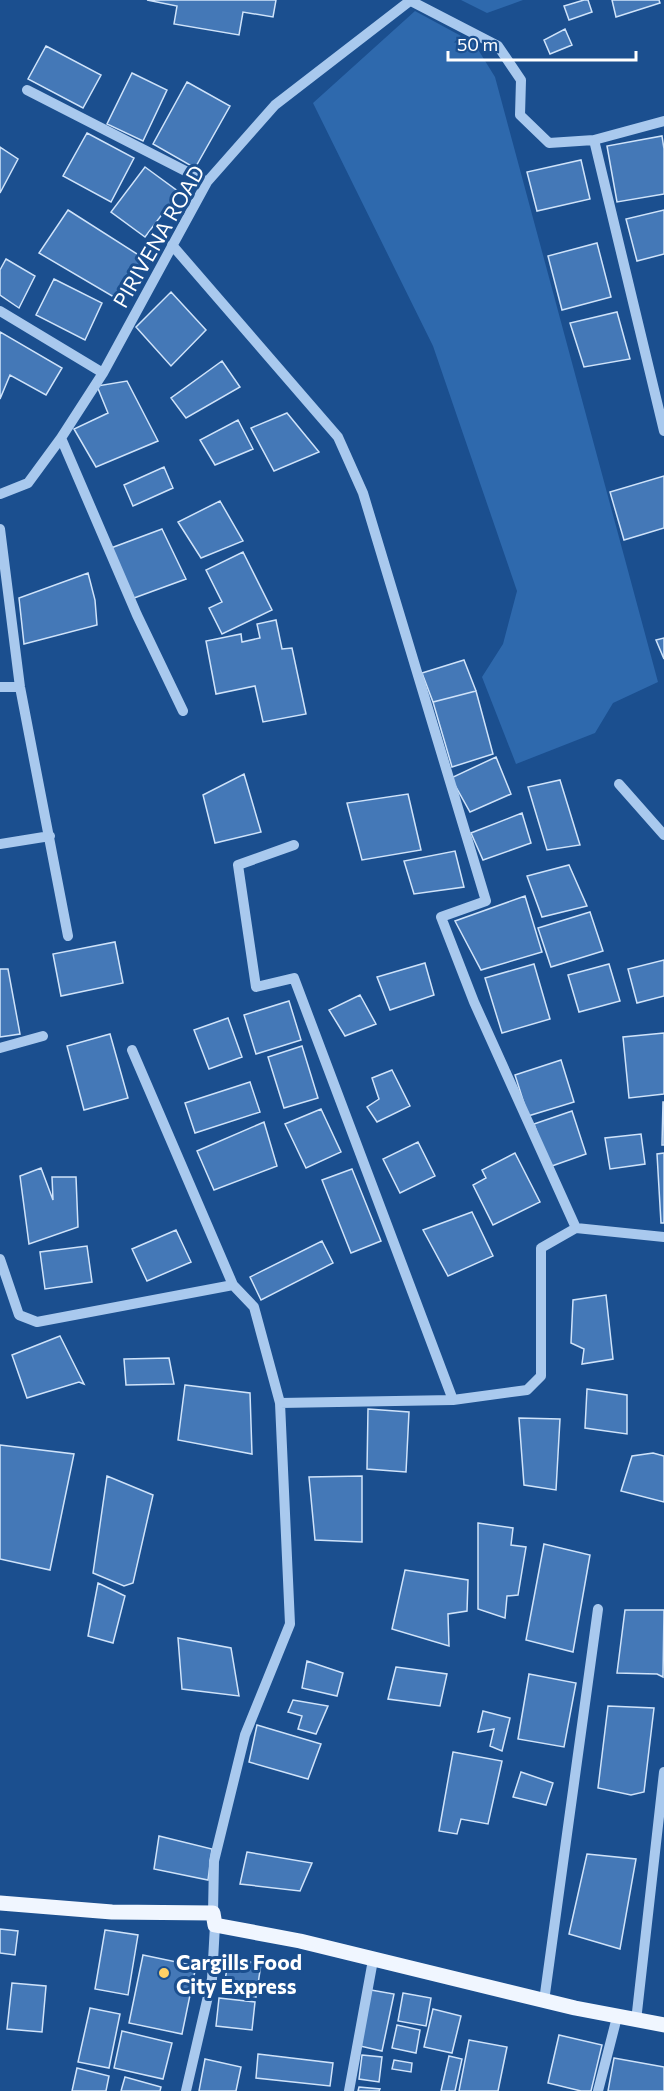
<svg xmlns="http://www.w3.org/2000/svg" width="664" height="2091" viewBox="0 0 664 2091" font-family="Commissioner,sans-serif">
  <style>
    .green { fill: #2e69ad }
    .building { fill: #4478b7; stroke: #cfe3fa; stroke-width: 1.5 }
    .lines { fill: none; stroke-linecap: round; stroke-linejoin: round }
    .minor { stroke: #a9c9ee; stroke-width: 10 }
    .major { stroke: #f0f6ff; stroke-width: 15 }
    .poi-dot { fill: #ffd166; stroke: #1b4f8f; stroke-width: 2 }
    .labels { text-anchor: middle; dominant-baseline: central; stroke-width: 6; stroke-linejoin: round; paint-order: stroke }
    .street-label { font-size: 21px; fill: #fff; stroke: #1b4f8f }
    .poi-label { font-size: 21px; font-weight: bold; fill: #fff; stroke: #1b4f8f; text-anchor: start }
  </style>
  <rect width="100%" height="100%" fill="#1b4f8f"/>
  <path class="green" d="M461 0H523L487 13Z
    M415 11 474 43 495 77 658 682 613 703 595 733 516 764 482 677 503 644 517 591 433 346 313 103Z"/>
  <path class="building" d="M147 0H276L273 17 243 12 239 35 174 24 177 6Z
    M584 0H588L592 12 569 20 564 6Z
    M612 0H659L660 3 616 17Z
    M565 29 572 45 550 54 544 40Z
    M46 46 101 75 83 108 28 79Z
    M132 73 167 90 143 141 107 124Z
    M187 82 230 106 195 168 153 144Z
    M87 133 134 158 111 202 63 176Z
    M662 136 664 149V194L617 202 607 146Z
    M0 147 18 159 0 193Z
    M581 160 590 199 537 211 527 172Z
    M145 167 179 192 145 237 111 212Z
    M68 210 148 261 119 300 39 253Z
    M664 210V254L637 261 626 219Z
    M597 243 611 297 562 310 548 256Z
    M6 259 35 276 19 308 0 295V270Z
    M54 279 102 303 85 340 36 315Z
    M171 292 206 330 171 366 136 327Z
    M617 312 630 359 584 367 570 323Z
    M0 332 62 368 46 395 10 375 0 399Z
    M222 361 240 387 186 418 171 398Z
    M127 381 158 441 96 467 74 429 108 413 97 386Z
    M287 413 319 452 274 471 251 428Z
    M238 420 253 449 215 465 200 440Z
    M164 467 173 488 133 506 124 485Z
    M664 476V528L624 540 610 492Z
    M220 501 243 541 201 558 178 522Z
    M162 529 186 579 134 598 111 548Z
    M243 552 272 610 222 634 209 608 222 602 206 570Z
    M88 573 95 600 97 625 24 644 19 598Z
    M276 620 282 649 292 648 306 714 263 722 255 686 216 694 206 641 241 634 242 642 260 638 257 624Z
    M664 638V659L656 640Z
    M464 660 476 691 433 702 422 673Z
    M476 691 493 754 452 767 433 702Z
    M496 757 511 794 470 812 451 778Z
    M244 774 261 832 215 843 203 795Z
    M560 780 580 845 547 850 528 787Z
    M408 794 421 850 362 860 347 803Z
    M522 813 531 843 483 860 471 833Z
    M455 851 464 887 414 894 404 861Z
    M569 865 587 906 542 917 527 876Z
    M525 896 542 952 481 970 455 921Z
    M590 912 603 951 551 967 538 928Z
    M115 942 123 983 61 996 53 954Z
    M664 960V996L637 1003 628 969Z
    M425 963 434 995 390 1010 377 977Z
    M534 964 550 1019 502 1033 485 978Z
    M609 964 620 1001 579 1012 568 975Z
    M0 969H8L20 1034 0 1037Z
    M360 995 376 1024 345 1036 329 1010Z
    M289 1001 301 1040 256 1054 244 1015Z
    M228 1018 242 1057 209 1069 194 1030Z
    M664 1033V1094L629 1098 623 1037Z
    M110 1034 128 1098 84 1110 67 1046Z
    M302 1046 318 1098 284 1108 268 1057Z
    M561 1060 574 1102 528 1116 515 1075Z
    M392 1070 410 1106 377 1122 367 1107 379 1099 372 1078Z
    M250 1082 260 1112 195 1133 185 1103Z
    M663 1102H664V1145H662Z
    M321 1109 341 1152 306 1168 285 1124Z
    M572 1111 586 1154 549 1167 534 1124Z
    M264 1122 277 1166 214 1190 197 1151Z
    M641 1134 645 1164 610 1169 605 1138Z
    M418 1142 435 1176 400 1193 383 1159Z
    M515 1153 540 1202 493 1225 473 1185 486 1178 482 1170Z
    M664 1153V1223H661L657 1154Z
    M41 1168 53 1200 52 1177H76L78 1227 29 1244 20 1176Z
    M352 1169 381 1241 351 1253 322 1180Z
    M472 1212 493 1256 448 1276 423 1230Z
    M176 1230 191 1262 147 1281 132 1249Z
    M322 1241 333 1263 261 1300 250 1277Z
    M87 1246 92 1282 45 1289 40 1252Z
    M606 1295 613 1359 582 1364 584 1349 571 1343 573 1300Z
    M60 1336 84 1384 79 1382 27 1398 12 1355Z
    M169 1358 174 1384 126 1385 124 1359Z
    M185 1385 250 1393 252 1454 178 1440Z
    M587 1389 627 1395V1434L585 1428Z
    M368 1409 409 1412 406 1472 367 1469Z
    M519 1418 560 1419 556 1490 524 1485Z
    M0 1445 74 1454 50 1570 0 1559Z
    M653 1453 664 1456V1502L621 1491 632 1456Z
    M107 1476 153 1495 133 1583 124 1586 93 1573Z
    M362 1476V1542L315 1540 309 1477Z
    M478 1523 513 1528 511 1545 526 1547 518 1595 507 1596 505 1618 478 1609Z
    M544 1544 590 1555 573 1652 526 1640Z
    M405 1570 468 1580 467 1611 448 1614 449 1646 392 1629Z
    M98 1583 125 1596 113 1643 88 1636Z
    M625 1610H664L663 1677 657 1674 617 1673Z
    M178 1638 231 1648 239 1696 182 1689Z
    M307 1661 343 1673 337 1696 302 1688Z
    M396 1667 447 1674 440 1706 388 1699Z
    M529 1674 576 1683 564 1747 518 1739Z
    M293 1700 328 1706 316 1734 298 1729 302 1716 288 1712Z
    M608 1706 654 1708 644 1792 631 1795 598 1788Z
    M483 1711 510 1718 502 1751 490 1746 494 1729 478 1732Z
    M257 1725 321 1744 308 1779 249 1762Z
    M453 1752 502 1761 488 1824 461 1819 457 1834 439 1831Z
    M521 1772 553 1783 546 1805 513 1797Z
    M159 1836 212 1849 208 1880 154 1869Z
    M247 1852 312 1863 300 1891 240 1884Z
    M587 1854 636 1859 620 1949 569 1934Z
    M0 1929 18 1931 15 1955 0 1953Z
    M105 1930 138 1935 128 1995 95 1989Z
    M143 1955 196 1966 182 2034 129 2023Z
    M229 1958 261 1964 256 1997 223 1991Z
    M12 1983 46 1986 42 2032 7 2029Z
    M371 1990 394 1994 382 2051 360 2046Z
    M403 1993 431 1998 426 2026 398 2021Z
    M219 1998 255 2002 252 2030 216 2026Z
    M90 2008 120 2014 109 2068 78 2062Z
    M433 2009 461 2016 452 2053 424 2047Z
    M397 2025 420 2030 416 2053 392 2048Z
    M122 2031 172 2043 163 2079 114 2068Z
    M559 2035 602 2045 591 2091H581L548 2083Z
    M469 2040 507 2047 498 2091H459Z
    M258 2054 333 2063 330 2086 256 2078Z
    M362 2055 382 2057 379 2082 359 2079Z
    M449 2056 462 2059 455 2091H441Z
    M614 2058 664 2067V2091H608Z
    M205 2059 241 2067 236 2091H199Z
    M394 2060 412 2063 411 2072 392 2069Z
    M77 2068 109 2076 106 2091H72Z
    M125 2077 161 2087 160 2091H121Z
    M359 2087 380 2089 379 2091H358Z"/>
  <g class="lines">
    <path class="minor" d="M411 1 498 46 521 80 520 115 549 143 594 140 664 121
      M27 90 207 182
      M594 140 664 431
      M172 245 338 437 363 493 486 901 441 917 474 1002 576 1228
      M0 311 103 373
      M61 438 137 615 183 711
      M0 494 28 483 61 438 103 373 207 182 275 105 411 0
      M0 529 20 687 68 936
      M0 687H20
      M619 784 664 835
      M0 844 50 836
      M294 845 238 865 256 987 294 978 453 1400
      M0 1048 43 1036
      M132 1050 233 1285 254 1307 280 1403 290 1624 245 1735 214 1861 213 1913
      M0 1259 19 1315 37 1322 233 1285
      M280 1403 453 1400 527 1390 541 1376V1248L576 1228 664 1237
      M544 2001 598 1609
      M636 2021 664 1772
      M186 2091 212 1979 215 1925
      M349 2091 373 1960
      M598 2091 617 2017"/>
    <path class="major" d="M0 1903 112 1912 213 1913 215 1925 300 1941 575 2008 664 2025"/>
  </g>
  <circle class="poi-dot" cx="164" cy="1973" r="6"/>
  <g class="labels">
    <g class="street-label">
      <text transform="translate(158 236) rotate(-60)">PIRIVENA ROAD</text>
    </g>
    <g class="poi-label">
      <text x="176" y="1961">Cargills Food<tspan x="176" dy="24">City Express</tspan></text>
    </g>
  </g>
  <path d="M448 51v9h188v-9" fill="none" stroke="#ffffff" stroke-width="3"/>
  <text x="457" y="51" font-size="18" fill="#ffffff" stroke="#1b4f8f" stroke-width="4.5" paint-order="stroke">50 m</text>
</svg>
